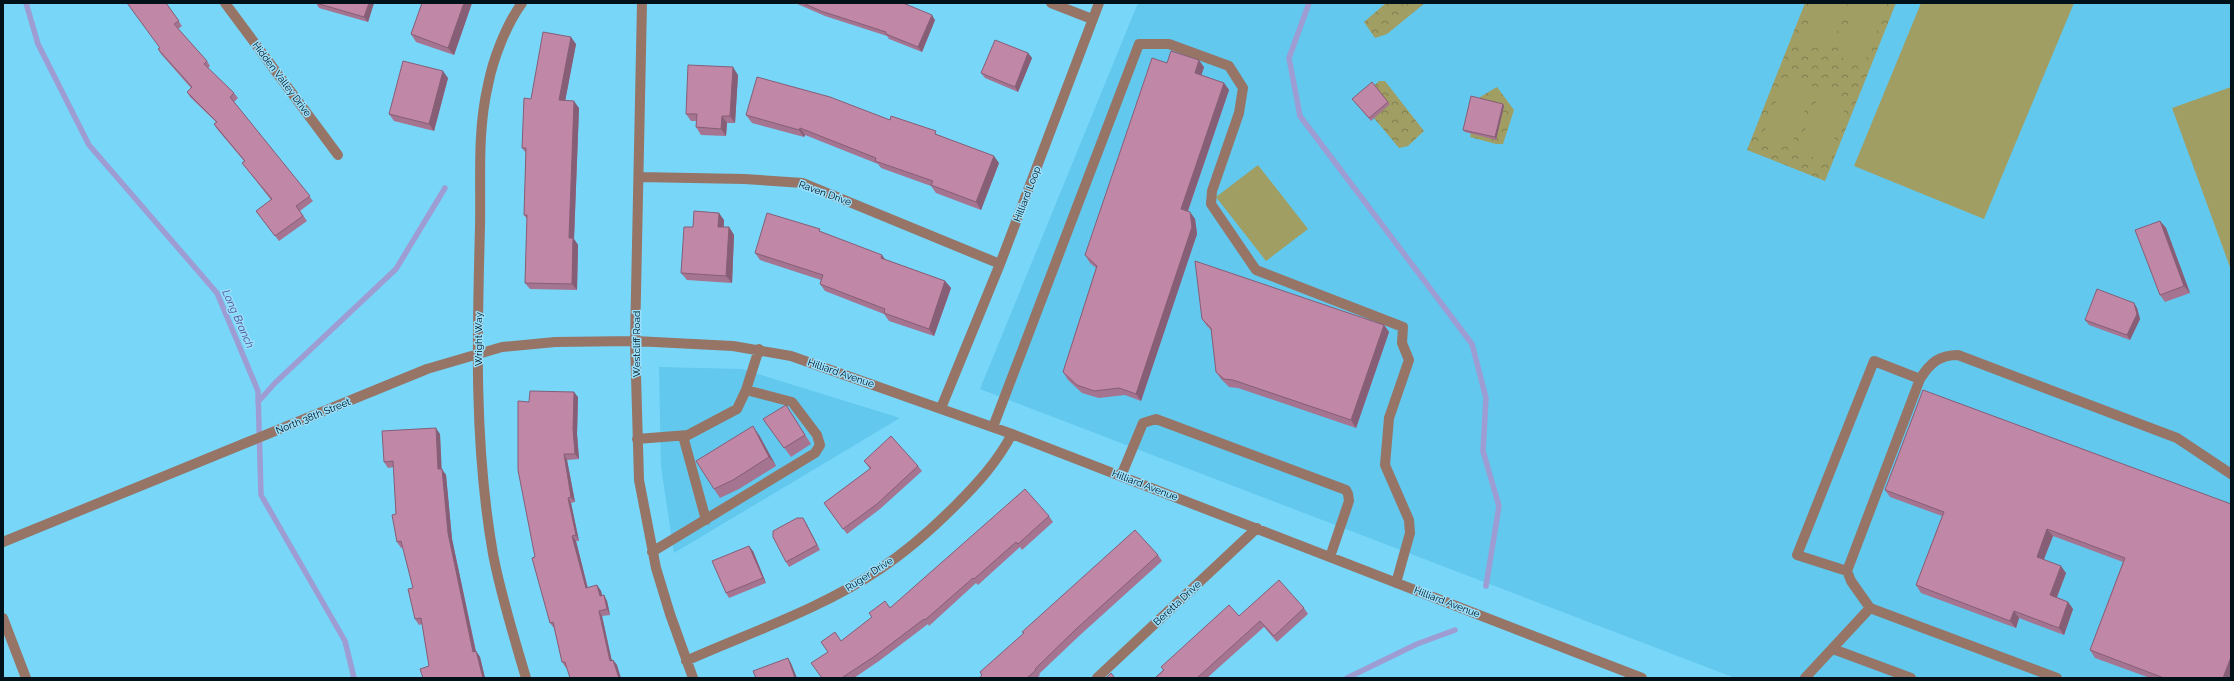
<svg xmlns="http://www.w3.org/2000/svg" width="2234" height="681" viewBox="0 0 2234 681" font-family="Raleway,sans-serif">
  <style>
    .built { fill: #62c8ee }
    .forest { fill: url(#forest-crowns) }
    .pitch { fill: #a19e64 }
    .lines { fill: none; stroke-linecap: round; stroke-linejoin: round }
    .stream { stroke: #9d9cd3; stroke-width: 5.5 }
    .minor { stroke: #967567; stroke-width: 10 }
    .wall { fill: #a57490 }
    .shaded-wall { fill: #865e75 }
    .building { fill: #c087a7; stroke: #865e75 }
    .labels { text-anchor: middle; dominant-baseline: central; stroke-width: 3; stroke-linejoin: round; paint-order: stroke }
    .street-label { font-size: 10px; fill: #001119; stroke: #99e0fd }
    .water-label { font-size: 11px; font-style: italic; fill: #504a8f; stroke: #99e0fd }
  </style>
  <defs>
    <pattern id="forest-crowns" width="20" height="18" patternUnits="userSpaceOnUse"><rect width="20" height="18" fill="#a19e64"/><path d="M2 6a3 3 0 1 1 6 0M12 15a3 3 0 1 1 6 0" fill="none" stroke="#817f52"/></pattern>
  </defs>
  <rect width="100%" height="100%" fill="#78d6f9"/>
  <path class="built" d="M1138 3H2231V678H1735L980 389Z
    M659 367 742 369 900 418 674 553 661 467Z"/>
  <path class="forest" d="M1386 3H1425L1387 34 1375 38 1364 22Z
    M1805 3H1896L1825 181 1747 150Z
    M1379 81H1385L1424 131 1408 146 1399 148 1359 100Z
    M1497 87 1514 110 1503 144H1496L1470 137 1480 97Z"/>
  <path class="pitch" d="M1816 3H1848L1829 53 1801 42Z
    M1856 3H1881L1887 5 1863 66 1836 55Z
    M1921 3H2074L1984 219 1854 166Z
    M1786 77 1814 87 1790 148 1762 138Z
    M2231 87V270L2172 108Z
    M1821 90 1848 101 1825 162 1797 151Z
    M1258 165 1308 229 1266 261 1216 197Z"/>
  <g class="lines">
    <path class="stream" d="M26 3 38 44 89 145 217 293 258 391 261 495 345 641 354 678
      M1309 3 1289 58 1300 116 1472 344 1486 398 1483 451 1499 506 1486 586
      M258 402 275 383 396 269 445 188
      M1347 678 1417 644 1455 630"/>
    <path class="minor" d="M225 3 338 155
      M522 3C506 25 493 59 488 85 477 132 481 179 480 227 477 336 474 446 493 554 501 596 514 637 526 678
      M642 3 635 341 639 480 656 568 670 614 693 678
      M1051 3 1092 19
      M639 177 744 179 803 183 1000 264
      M941 408 1000 264 1099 3
      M993 427 1139 44H1169L1229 66 1243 88 1239 113 1212 191 1211 204 1256 270 1403 327 1402 343 1409 360 1389 418 1385 465 1409 520 1410 533 1396 583
      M683 436 706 520
      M637 439 688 435 737 409 746 390 759 349
      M1121 476 1143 423 1156 419 1346 490 1348 494 1349 501 1330 557
      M3 542 427 369 502 347 555 342 635 341 733 346 791 356 1012 434 1642 678
      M652 552 815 453 820 445 817 435 792 402 746 390
      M1847 571 1797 555 1874 361 1920 379
      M1870 608 1851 581 1847 571 1920 379C1930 363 1939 355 1958 355L2177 438 2231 474
      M3 618 26 678
      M1833 649 1911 678
      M686 661C751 632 821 609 880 569 907 551 933 528 956 505 978 483 997 462 1012 434
      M1097 678 1257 528
      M1805 678 1870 608 2057 678"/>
  </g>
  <path class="wall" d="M166 3 182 26 178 29 207 61 210 66 208 68 234 93 238 98 234 102 313 201 300 211 307 221 279 241 256 211 271 200 242 163 244 161 217 129 214 124 216 122 190 97 187 92 191 88 161 54 158 49 160 48Z
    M316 3H374L368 22 319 8Z
    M422 3H472L454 55 416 42 411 34Z
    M795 3H903L935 20 922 52 889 39 887 36 825 16Z
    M576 44 565 101 579 108 574 239 578 245 577 290 530 289 525 283 527 219 524 215 526 153 522 148 531 99Z
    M1028 53 1032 58 1018 92 985 78 981 73Z
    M1167 63 1204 67 1201 75 1224 83 1229 90 1188 211 1190 212 1195 219 1197 234 1141 401 1125 395 1099 398 1082 393 1068 380 1063 372 1096 268 1090 263 1085 255Z
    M738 75 735 123H727L726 136 701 135 696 127V121H691L686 114Z
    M448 78 434 131 394 121 389 114Z
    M1354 101 1388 102 1390 104 1371 121Z
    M1503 104 1504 106 1496 140 1465 132 1463 130Z
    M746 115 890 120 939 135 999 163 981 210 936 193 931 186 881 168 878 164 805 135 804 137 752 123Z
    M724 220V227H729L734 235 732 283 687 280 681 273 693 227Z
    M2160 221 2166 228 2190 293 2165 302 2160 295Z
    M822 232 886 260 945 281 951 288 934 336 889 321 884 314 825 291 820 284 821 280 760 260 755 253Z
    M2134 303 2137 308 2140 319 2130 340 2089 325 2085 320Z
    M1202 319 1384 325 1389 332 1356 428 1238 388 1229 387 1221 379 1216 372 1211 330 1207 326Z
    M578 397 577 434 579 459 567 460 575 502 571 503 579 541H576L588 588 597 585 601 591 602 596 604 595 607 601 610 615 602 616 612 661 613 660 617 665 566 668 562 662 554 628 550 623 535 557 529 402Z
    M792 414 811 444 791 457 763 419Z
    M440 434 441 469 446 475 452 539 476 651 480 657 485 678H423L429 666 422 624 419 625 415 619 413 588 403 547 401 548 397 542 394 467 388 468 384 462Z
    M759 435 776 466 739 489 720 498 714 489Z
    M864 461 918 466 922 471 880 509 847 534 824 503 870 469Z
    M1885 490 2231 504V678H2150L2095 658 2090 650 2123 562 2053 536 2044 559 2066 573 2057 597 2068 602 2073 609 2064 635 2019 618 2016 628 1921 593 1916 585 1942 516 1890 497Z
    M1049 516 1053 522 1022 550 1020 547 978 585 976 583 929 626 928 624 879 661 854 678H822L828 652 890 608Z
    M806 523 820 550 789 567 786 562Z
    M753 551 766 583 729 598 726 593Z
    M1158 555 1162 561 1079 636 1039 674 1040 675 1037 678H979L982 675 980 672Z
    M1304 608 1308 614 1277 642 1264 627 1207 678H1155L1163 670 1161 667 1239 616Z"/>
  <path class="shaded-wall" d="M369 3H374L368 22 364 17Z
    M464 3H472L454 55 448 48Z
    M932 15 935 20 922 52 918 47Z
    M571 37 576 44 564 107 559 100Z
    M1028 53 1032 58 1018 92 1015 87Z
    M1199 60 1204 67 1200 80 1195 73Z
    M733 67 738 75 735 123 730 116Z
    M443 71 448 78 434 131 429 124Z
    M1224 83 1229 90 1186 216 1181 209Z
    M574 101 579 108 574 239 578 245 577 290 572 284 569 238Z
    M1503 104 1504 106 1496 140 1495 137Z
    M722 116 727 123 726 136 721 129Z
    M800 128 805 135 804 137 799 130Z
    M994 156 999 163 981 210 976 202Z
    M1190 212 1195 219 1197 234 1141 401 1136 394Z
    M719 213 724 220 723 234 718 227Z
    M2160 221 2166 228 2190 293 2184 286Z
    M729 227 734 235 732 283 726 276Z
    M882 255 887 262 881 258Z
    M945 281 951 288 934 336 929 329Z
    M2134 303 2137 308 2140 319 2130 340 2127 335Z
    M1384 325 1389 332 1356 428 1351 420Z
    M574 392 578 397 577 434 579 459 575 454 573 429Z
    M753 426 759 435 776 466 769 457Z
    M436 428 440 434 442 475 438 469Z
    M564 454 567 460 575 502 571 497Z
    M442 469 446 475 452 539 477 658 473 652 448 533Z
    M568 498 571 503 579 541 576 535Z
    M803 518 806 523 820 550 817 545Z
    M2047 529 2053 536 2042 564 2037 557Z
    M572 536 576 541 589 594 586 588Z
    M749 546 753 551 766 583 763 578Z
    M2061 566 2066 573 2055 602 2050 595Z
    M597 585 601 591 604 602 600 596Z
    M604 595 607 601 610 615 607 609Z
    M2068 602 2073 609 2064 635 2059 628Z
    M599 611 602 616 613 667 610 661Z
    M2014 611 2019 618 2016 628 2010 621Z
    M476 651 480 657 485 678H483Z
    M2231 657V678H2223Z
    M788 658 791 663 797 678H795Z
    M613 660 617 665 621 678H619Z"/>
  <path class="building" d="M127 3H166L179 21 174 24 207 61 204 64 234 93 230 97 310 196 296 206 303 216 275 236 256 211 272 199 242 163 245 161 214 124 217 122 187 92 192 87 158 49 160 48Z
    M316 3H369L364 17Z
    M422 3H464L448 48 411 34Z
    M803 3H903L932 15 918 47 886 34V32L821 11Z
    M543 32 571 37 559 100 574 101 569 238H573L572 284 525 283 527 215H524L526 148H522L524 98 531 99Z
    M995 40 1028 53 1015 87 981 73Z
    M1171 51 1199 60 1195 73 1224 83 1181 209 1190 212 1192 227 1136 394 1119 388 1094 391 1077 385 1063 372 1097 266 1085 255 1152 58 1167 63Z
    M403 61 443 71 429 124 389 114Z
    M688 65 733 67 730 116H722L721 129 696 127 697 114H686Z
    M757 77 830 97 890 120 891 116 936 131 935 134 994 156 976 202 931 185 933 181 875 161 876 158 800 128 799 130 746 115Z
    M1372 82 1388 102 1369 118 1352 99Z
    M1471 96 1503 104 1495 137 1463 130Z
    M694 211 719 213 718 227H729L726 276 681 273 684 227H693Z
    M767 213 820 229 819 231 882 255 881 258 945 281 929 329 884 313 885 309 820 284 823 275 755 253Z
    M2160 221 2184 286 2160 295 2135 230Z
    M1195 261 1384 325 1351 420 1233 380 1224 379 1216 372 1211 328 1202 319Z
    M2097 289 2134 303 2137 314 2127 335 2085 320Z
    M1923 390 2231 504V657L2223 678H2164L2090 650 2125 558 2047 529 2037 557 2061 566 2050 595 2068 602 2059 628 2014 611 2010 621 1916 585 1944 512 1885 490Z
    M530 391 574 392 573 429 575 454H564L571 497 568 498 576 535 572 536 586 588 597 585 600 596 604 595 607 609 599 611 610 661 613 660 619 678H570L565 662H562L553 622 550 623 532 558 535 557 518 470V401L529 402Z
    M786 405 805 435 784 448 763 419Z
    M753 426 769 457 733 480 714 489 696 461Z
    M436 428 438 469H442L448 533 473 652 476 651 483 678H423L420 669 429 666 421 618 415 619 408 589 413 588 401 541 397 542 392 515 396 514 393 461 384 462 382 431Z
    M891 436 918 466 877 504 843 529 824 503 871 468 864 461Z
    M1025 489 1049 516 1018 544 1016 542 974 579 973 578 925 620 924 619 875 656 843 677 844 678H822L811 663 828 652 821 642 835 632 841 641 872 617 869 613 885 601 890 608Z
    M797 518H803L817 545 786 562 773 537V531Z
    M1135 530 1158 555 1075 630 1035 669 1036 670 1027 678H979L982 675 980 672 1024 633 1022 632Z
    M749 546 763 578 726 593 712 561Z
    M1279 580 1304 608 1274 636 1260 621 1197 678H1155L1164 670 1161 667 1229 605 1239 616Z
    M788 658 795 678H756L753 671Z
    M1111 673 1115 678H1106Z"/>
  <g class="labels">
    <g class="street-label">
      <text transform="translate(282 79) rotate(53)">Hidden Valley Drive</text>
      <text transform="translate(825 193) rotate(20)">Raven Drive</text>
      <text transform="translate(1027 194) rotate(-69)">Hilliard Loop</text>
      <text transform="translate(478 339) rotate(-90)">Wright Way</text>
      <text transform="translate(636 344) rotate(-90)">Westcliff Road</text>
      <text transform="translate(841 373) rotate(19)">Hilliard Avenue</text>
      <text transform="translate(313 416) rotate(-22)">North 38th Street</text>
      <text transform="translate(1145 485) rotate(21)">Hilliard Avenue</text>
      <text transform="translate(869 574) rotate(-33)">Ruger Drive</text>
      <text transform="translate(1447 602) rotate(21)">Hilliard Avenue</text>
      <text transform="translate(1177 603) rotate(-43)">Beretta Drive</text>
    </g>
    <g class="water-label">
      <text transform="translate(238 319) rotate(66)">Long Branch</text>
    </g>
  </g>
  <rect width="2234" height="681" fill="none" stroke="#001119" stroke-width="8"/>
</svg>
